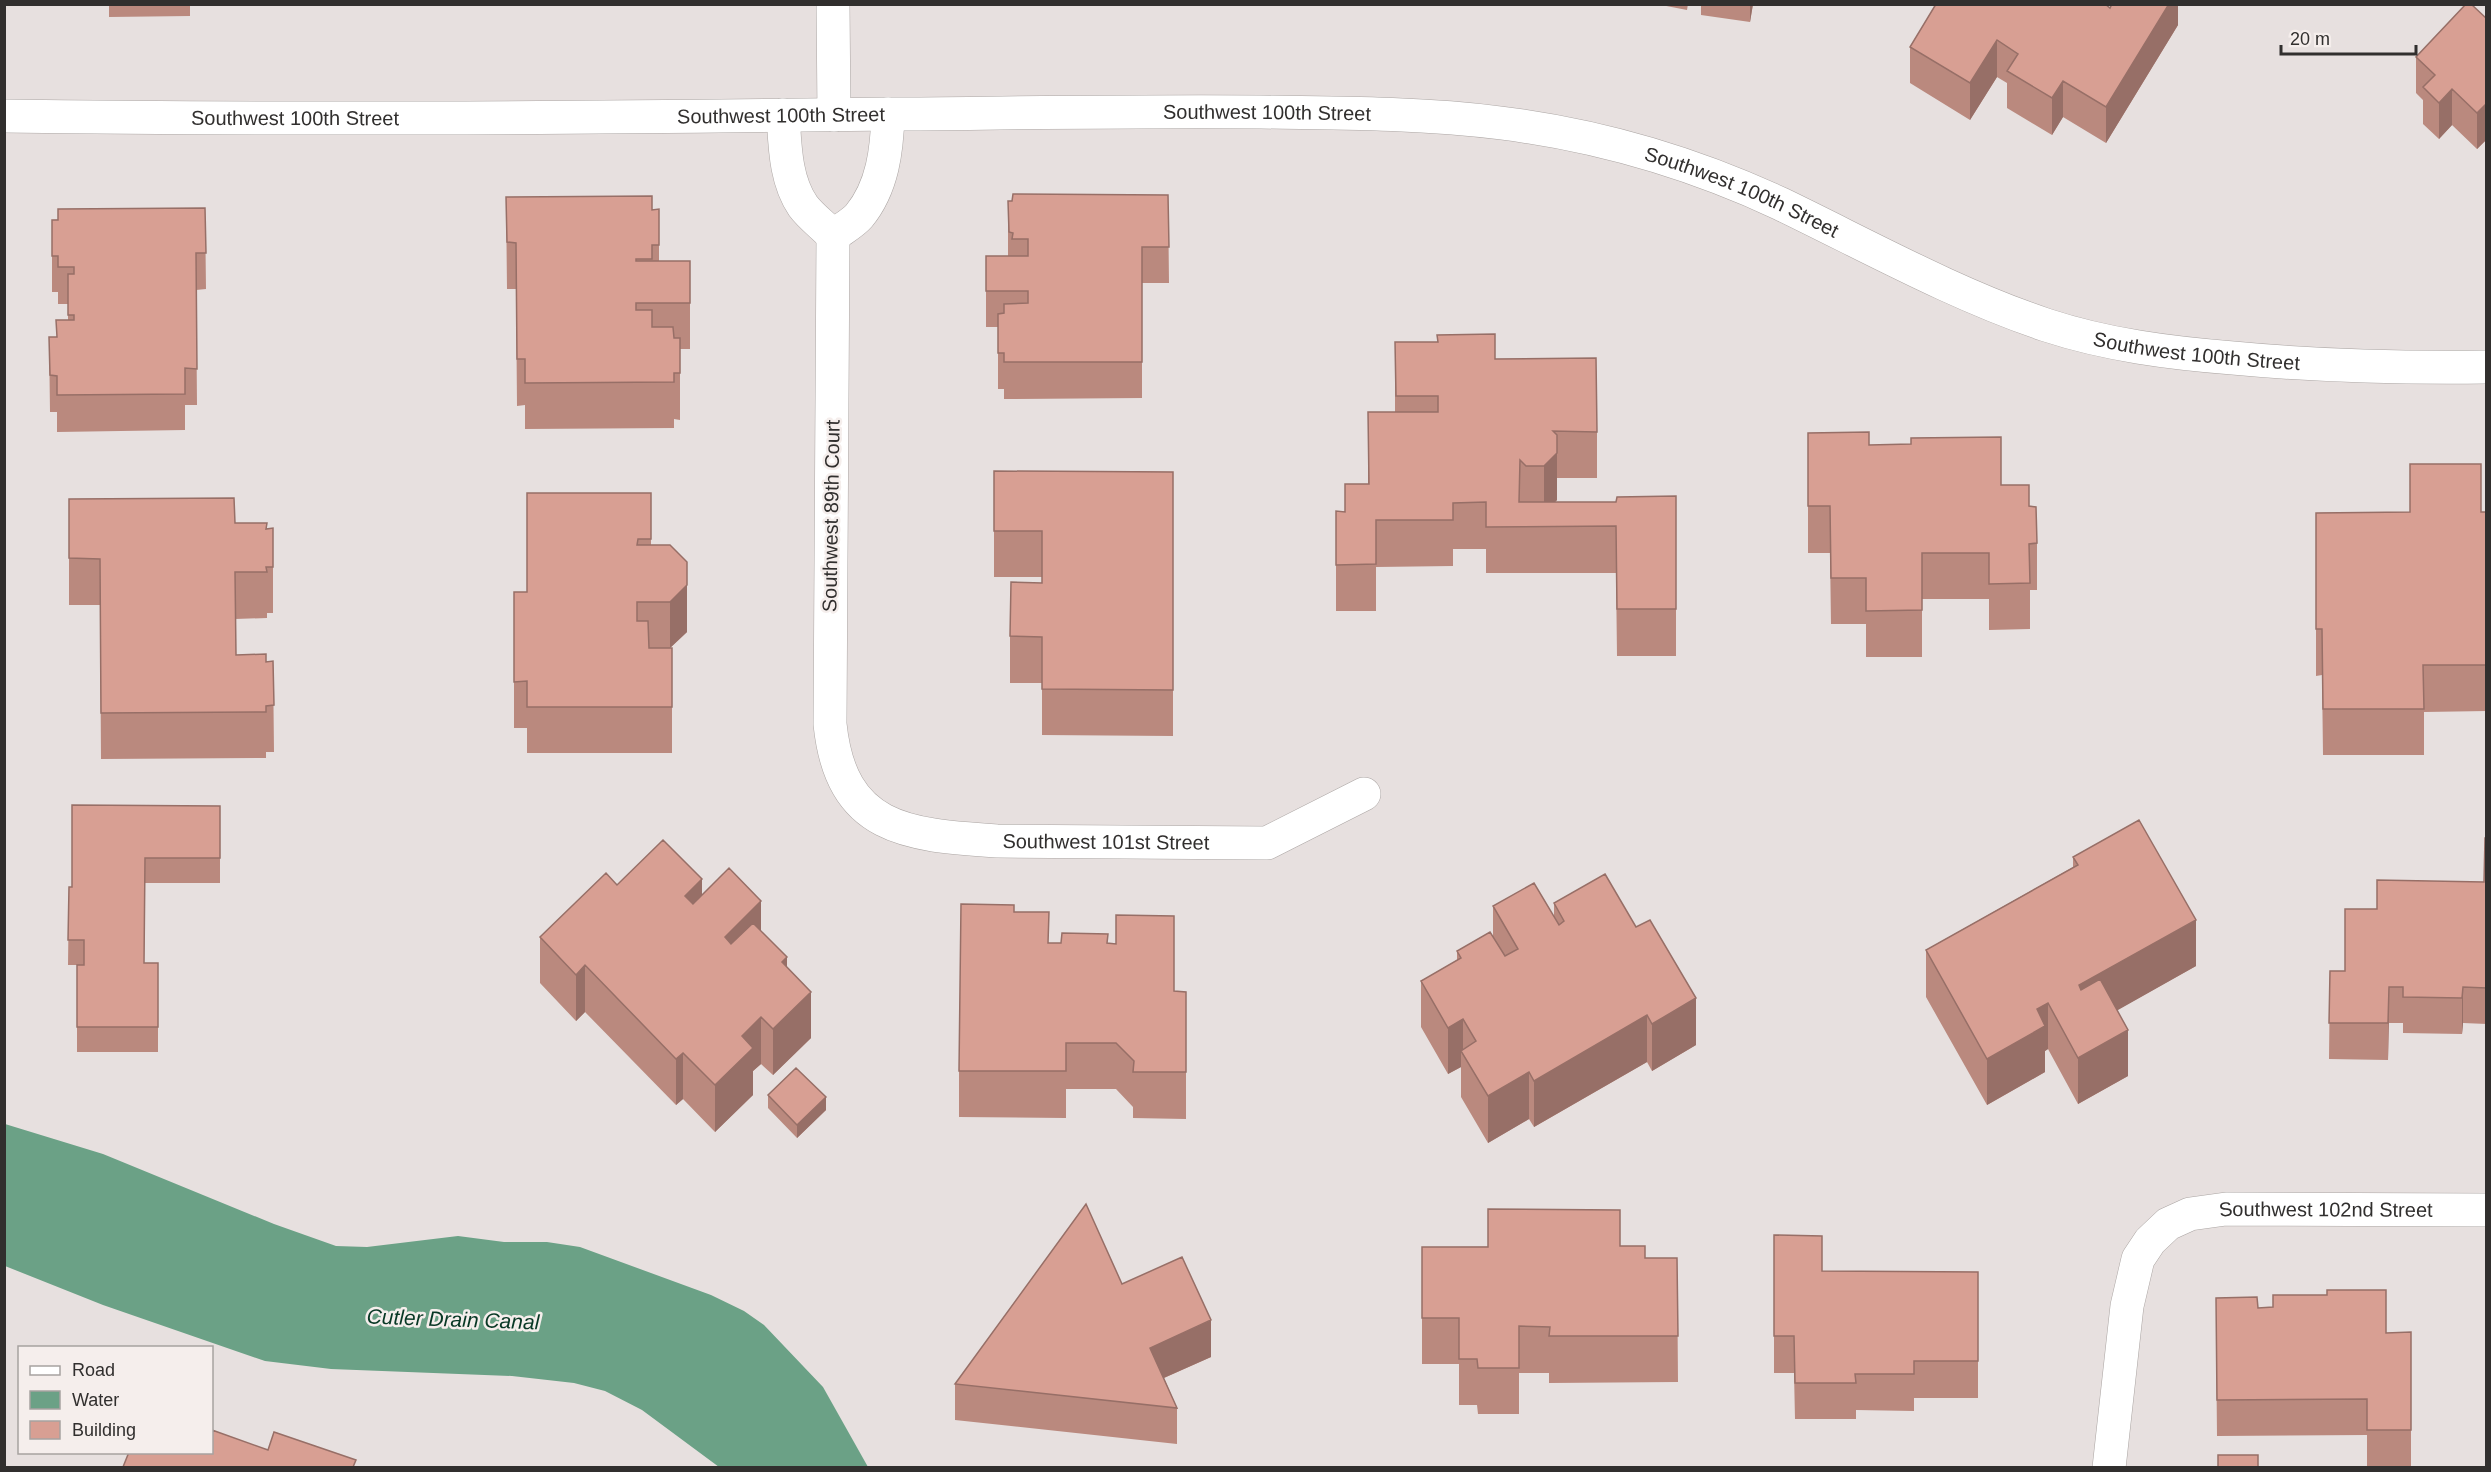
<svg xmlns="http://www.w3.org/2000/svg" width="2491" height="1472" viewBox="0 0 2491 1472" font-family="Arial,sans-serif">
  <style>
    .water { fill: #6ba186 }
    .lines { fill: none; stroke-linecap: round; stroke-linejoin: round }
    .minor-casing { stroke: #aba5a3; stroke-width: 34 }
    .minor { stroke: #fff; stroke-width: 33 }
    .wall { fill: #ba897e }
    .shaded-wall { fill: #976f67 }
    .building { fill: #d89f93; stroke: #976f67; stroke-width: 1.5 }
    .labels { text-anchor: middle; dominant-baseline: central; stroke-width: 5; stroke-linejoin: round; paint-order: stroke }
    .street-label { font-size: 20px; fill: #312f2e; stroke: #f5eeec }
    .water-label { font-size: 21px; font-style: italic; fill: #083825; stroke: #f5eeec }
  </style>
  <rect width="100%" height="100%" fill="#e7e0df"/>
  <path class="water" d="M5 1124 103 1154 274 1224 336 1246 367 1247 458 1236 504 1242H547L580 1247 711 1295 744 1311 764 1325 823 1387 868 1467H719L642 1410 605 1391 574 1383 512 1376 331 1369 265 1361 103 1305 5 1266Z"/>
  <g class="lines">
    <g class="minor-casing">
      <g id="minor">
        <path d="M833 4 834 115"/>
        <path d="M783 115C785 145 785 180 803 206 811 217 824 226 833 236"/>
        <path id="s1" d="M4 116C301 120 597 118 893 114 1015 113 1138 111 1261 112 1340 113 1422 113 1501 123 1597 135 1693 163 1781 204 1868 246 1954 294 2046 325 2107 345 2170 353 2233 358 2317 366 2402 368 2486 367"/>
        <path id="s2" d="M833 236 830 724C841 830 906 835 997 841L1267 843 1364 794"/>
        <path d="M833 236C842 229 853 223 859 216 883 187 887 149 888 114"/>
        <path id="s3" d="M2109 1468 2127 1306 2138 1259 2150 1241 2168 1224 2190 1214 2226 1209 2486 1210"/>
      </g>
    </g>
    <use href="#minor" class="minor"/>
  </g>
  <path class="wall" d="M109 4H190V16L109 17Z
    M1656 4H1688L1687 10Z
    M1701 4H1753L1750 22 1701 15Z
    M1933 4H2105L2110 8 2178 4V25L2106 143 2063 117 2052 135 2007 108V83L1997 77 1970 120 1910 83V47L1935 7Z
    M2487 19V139L2477 149 2452 125 2439 139 2423 124V100L2416 93V57Z
    M1168 195 1169 283H1142V398L1004 399V389H998V327H986V256H1008V201Z
    M506 197 652 210 659 209V261H690V349H680V420L674 419V428L525 429V405L517 406 516 289H507Z
    M205 208 206 289 196 290 197 405H185V430L57 432V412H50L49 337H56L68 320V304H58V292H52V220Z
    M1395 342 1495 359 1597 432V478H1557V500L1555 502H1616L1676 496V656H1617L1616 573H1486V549H1453V566L1376 567V611H1336V511L1345 512 1368 484V412H1395Z
    M1808 433 1869 445 2001 485 2029 506 2037 543V590H2030V629L1989 630V599H1922V657H1866V624H1831L1830 553H1808Z
    M994 471 1173 472V736L1042 735V683H1010V636L1042 583V577H994Z
    M651 493V545L687 632 670 648H672V753H527V728H514V592H527Z
    M69 499 267 529 273 567V613H267V618L235 619 236 655 266 662 273 661 274 752H266V758L101 759 100 605H69Z
    M2487 512V711L2424 712V755H2323L2322 675 2316 676V513Z
    M220 806V883H145L144 963H158V1052H77V965H84H68L69 887H72Z
    M2487 838V1024L2463 1023 2462 1034 2403 1033V1023H2389L2388 1060 2329 1059 2330 971H2345L2484 882Z
    M2073 857 2196 966 2117 1010 2128 1076 2078 1104 2048 1049 2045 1051V1072L1987 1105 1926 997V950L2073 867Z
    M617 885 702 895 761 931 787 967 811 1038 773 1075 761 1064 753 1071V1095L715 1132 683 1099 676 1105 585 1012 576 1021 540 983V937Z
    M1554 903 1696 1045 1652 1071 1647 1062 1534 1127 1529 1119 1488 1143 1461 1097V1067L1448 1074 1421 1027V981L1457 960V951L1493 937V906L1554 917Z
    M1014 912 1049 943H1108L1174 991 1186 992V1119L1133 1118V1107L1116 1089H1066V1118L959 1117V1071Z
    M768 1095 826 1110 797 1138 768 1108Z
    M1774 1235 1822 1271 1978 1272V1398H1914V1411L1856 1410V1419H1795L1794 1373H1774Z
    M1620 1246 1645 1258H1677L1678 1382 1549 1383V1373H1519V1414H1478L1477 1405H1459V1364H1422V1247Z
    M1122 1284 1211 1357 1164 1378 1177 1408V1444L955 1420V1384Z
    M2258 1308 2386 1333 2411 1332V1467H2367V1435L2217 1436 2216 1334Z"/>
  <path class="shaded-wall" d="M1750 4H1753L1750 22Z
    M2166 4H2178V25L2106 143V107Z
    M1997 40V77L1970 120V83Z
    M2063 81V117L2052 135V98Z
    M2452 89V125L2439 139V103Z
    M2487 103V139L2477 149V113Z
    M1557 453V500L1544 513V466Z
    M687 562V632L670 648V602Z
    M702 879V925L685 896Z
    M761 901V948L725 983V937Z
    M2196 920V966L2079 1032V985Z
    M787 957V1003L782 962Z
    M585 965V1012L576 1021V975Z
    M2389 987V1023L2388 1060Z
    M2463 987V1023L2462 1034V998Z
    M811 992V1038L773 1075V1029Z
    M1696 998V1045L1652 1071V1024Z
    M2048 1003V1049L2045 1051V1072L1987 1105V1059L2037 1009Z
    M1647 1015V1062L1534 1127V1081Z
    M761 1017V1064L753 1071V1095L715 1132V1085L742 1036Z
    M1463 1019V1055L1461 1051V1067L1448 1074V1028Z
    M2128 1030V1076L2078 1104V1058Z
    M683 1053V1099L676 1105V1059Z
    M1529 1072V1119L1488 1143V1096Z
    M826 1097V1110L797 1138V1125Z
    M1211 1320V1357L1150 1384V1348Z"/>
  <path class="building" d="M1936 4H2105L2110 8 2112 4H2169L2106 107 2063 81 2052 98 2007 71 2018 54 1997 40 1970 83 1910 47Z
    M2466 4H2471L2487 19V103L2477 113 2452 89 2439 103 2423 87 2435 75 2416 57Z
    M1013 194 1168 195 1169 247H1142V362H1004V353H998V314L1004 313V304L1028 303V291H986V256H1028V239H1012L1013 233 1009 232 1008 201H1012Z
    M652 196V210L659 209V245H652V259H636V261H690V303H636V310H652V327H673L674 338H680V373H674V382L525 383V359H517L516 243 507 242 506 197Z
    M205 208 206 253H196L197 369 185 368V394L57 395V376L50 375 49 337H57L56 320H74V315H68V274H74V267H58V256H52V220H58V209Z
    M1495 334V359L1596 358 1597 432 1553 431 1557 435V453L1544 466H1526L1520 460 1519 502H1616L1617 497 1676 496V609H1617L1616 526 1486 527V502L1453 503V520H1376V564L1336 565V511L1345 512V484H1369L1368 412H1438V396H1396L1395 342H1438L1437 335Z
    M1869 432V445L1911 444V438L2001 437V485H2029V506L2036 507 2037 543 2029 544 2030 583 1989 584V553H1922V610L1866 611V578H1831L1830 506H1808V433Z
    M2410 464H2481V512H2487V665H2423L2424 709H2323L2322 629H2316V513L2410 512Z
    M994 471 1173 472V690L1042 689V637L1010 636 1011 582 1042 583V531H994Z
    M527 493H651V539H638L637 545H670L687 562V585L670 602H637V621H648L649 648H672V707H527V681L514 682V592H527Z
    M234 498 235 523H267L266 529 273 528V567H266L267 572H235L236 655 266 654V662L273 661 274 705 266 706V712L101 713 100 559 69 558V499Z
    M72 805 220 806V858H145L144 963H158V1027H77V965H84V940H68L69 887H72Z
    M2139 820 2196 920 2079 985 2081 990 2100 979 2128 1030 2078 1058 2048 1003 2037 1009 2045 1026 1987 1059 1926 950 2078 865 2073 857Z
    M2485 838H2487V988L2463 987 2462 998 2403 997V987H2389L2388 1023H2329L2330 971H2345V909H2377V880L2484 882Z
    M663 840 702 879 685 896 693 904 729 868 761 901 725 937 731 944 753 923 787 957 782 962 811 992 773 1029 761 1017 742 1036 753 1048 715 1085 683 1053 676 1059 585 965 576 975 540 937 606 873 617 885Z
    M1605 874 1636 927 1650 920 1696 998 1652 1024 1647 1015 1534 1081 1529 1072 1488 1096 1461 1051 1476 1041 1463 1019 1448 1028 1421 981 1461 958 1457 951 1490 932 1505 956 1518 949 1493 906 1534 883 1559 925 1564 921 1554 903Z
    M961 904 1014 905V912H1049L1048 943H1061L1062 933 1108 934 1107 943 1116 944V915L1174 916V991L1186 992V1072H1133L1134 1061 1116 1043H1066V1071H959Z
    M796 1068 826 1097 797 1125 768 1095Z
    M1086 1204 1122 1284 1182 1257 1211 1320 1150 1348 1177 1408 955 1384Z
    M1488 1209 1620 1210V1246H1645V1258H1677L1678 1336H1549L1550 1327 1519 1326V1368H1478L1477 1359H1459V1318H1422V1247H1488Z
    M1774 1235 1822 1236V1271L1978 1272V1361H1914V1374H1855L1856 1383H1795L1794 1336H1774Z
    M2327 1290H2386V1333L2411 1332V1430H2367V1399L2217 1400 2216 1298 2257 1297 2258 1308 2273 1307V1295H2327Z
    M212 1430 268 1450 274 1432 356 1460 353 1467H123L129 1452H212Z
    M2218 1455H2258V1467H2218Z"/>
  <g class="labels">
    <g class="street-label">
      <text stroke="none"><textPath href="#s1" startOffset="1263">Southwest 100th Street</textPath></text>
      <text stroke="none"><textPath href="#s1" startOffset="777">Southwest 100th Street</textPath></text>
      <text stroke="none"><textPath href="#s1" startOffset="291">Southwest 100th Street</textPath></text>
      <text stroke="none"><textPath href="#s1" startOffset="1749">Southwest 100th Street</textPath></text>
      <text stroke="none"><textPath href="#s1" startOffset="2235">Southwest 100th Street</textPath></text>
      <text transform="translate(831 516) rotate(-89)">Southwest 89th Court</text>
      <text stroke="none"><textPath href="#s2" startOffset="828">Southwest 101st Street</textPath></text>
      <text stroke="none"><textPath href="#s3" startOffset="418">Southwest 102nd Street</textPath></text>
    </g>
    <g class="water-label">
      <text transform="translate(453 1319) rotate(2)">Cutler Drain Canal</text>
    </g>
  </g>
  <rect width="2491" height="1472" fill="none" stroke="#312f2e" stroke-width="12"/>
  <rect x="18" y="1346" width="195" height="108" fill="#f5eeec" stroke="#a7a2a0" stroke-width="1.5"/>
  <rect x="30" y="1366" width="30" height="9" fill="#ffffff" stroke="#a7a2a0" stroke-width="1.5"/>
  <text x="72" y="1376" font-size="18" fill="#312f2e">Road</text>
  <rect x="30" y="1391" width="30" height="18" fill="#6ba186" stroke="#a7a2a0" stroke-width="1.5"/>
  <text x="72" y="1406" font-size="18" fill="#312f2e">Water</text>
  <rect x="30" y="1421" width="30" height="18" fill="#d89f93" stroke="#a7a2a0" stroke-width="1.5"/>
  <text x="72" y="1436" font-size="18" fill="#312f2e">Building</text>
  <path d="M2281 45v9h135v-9" fill="none" stroke="#312f2e" stroke-width="3"/>
  <text x="2290" y="45" font-size="18" fill="#312f2e" stroke="#f5eeec" stroke-width="4.5" paint-order="stroke">20 m</text>
</svg>
